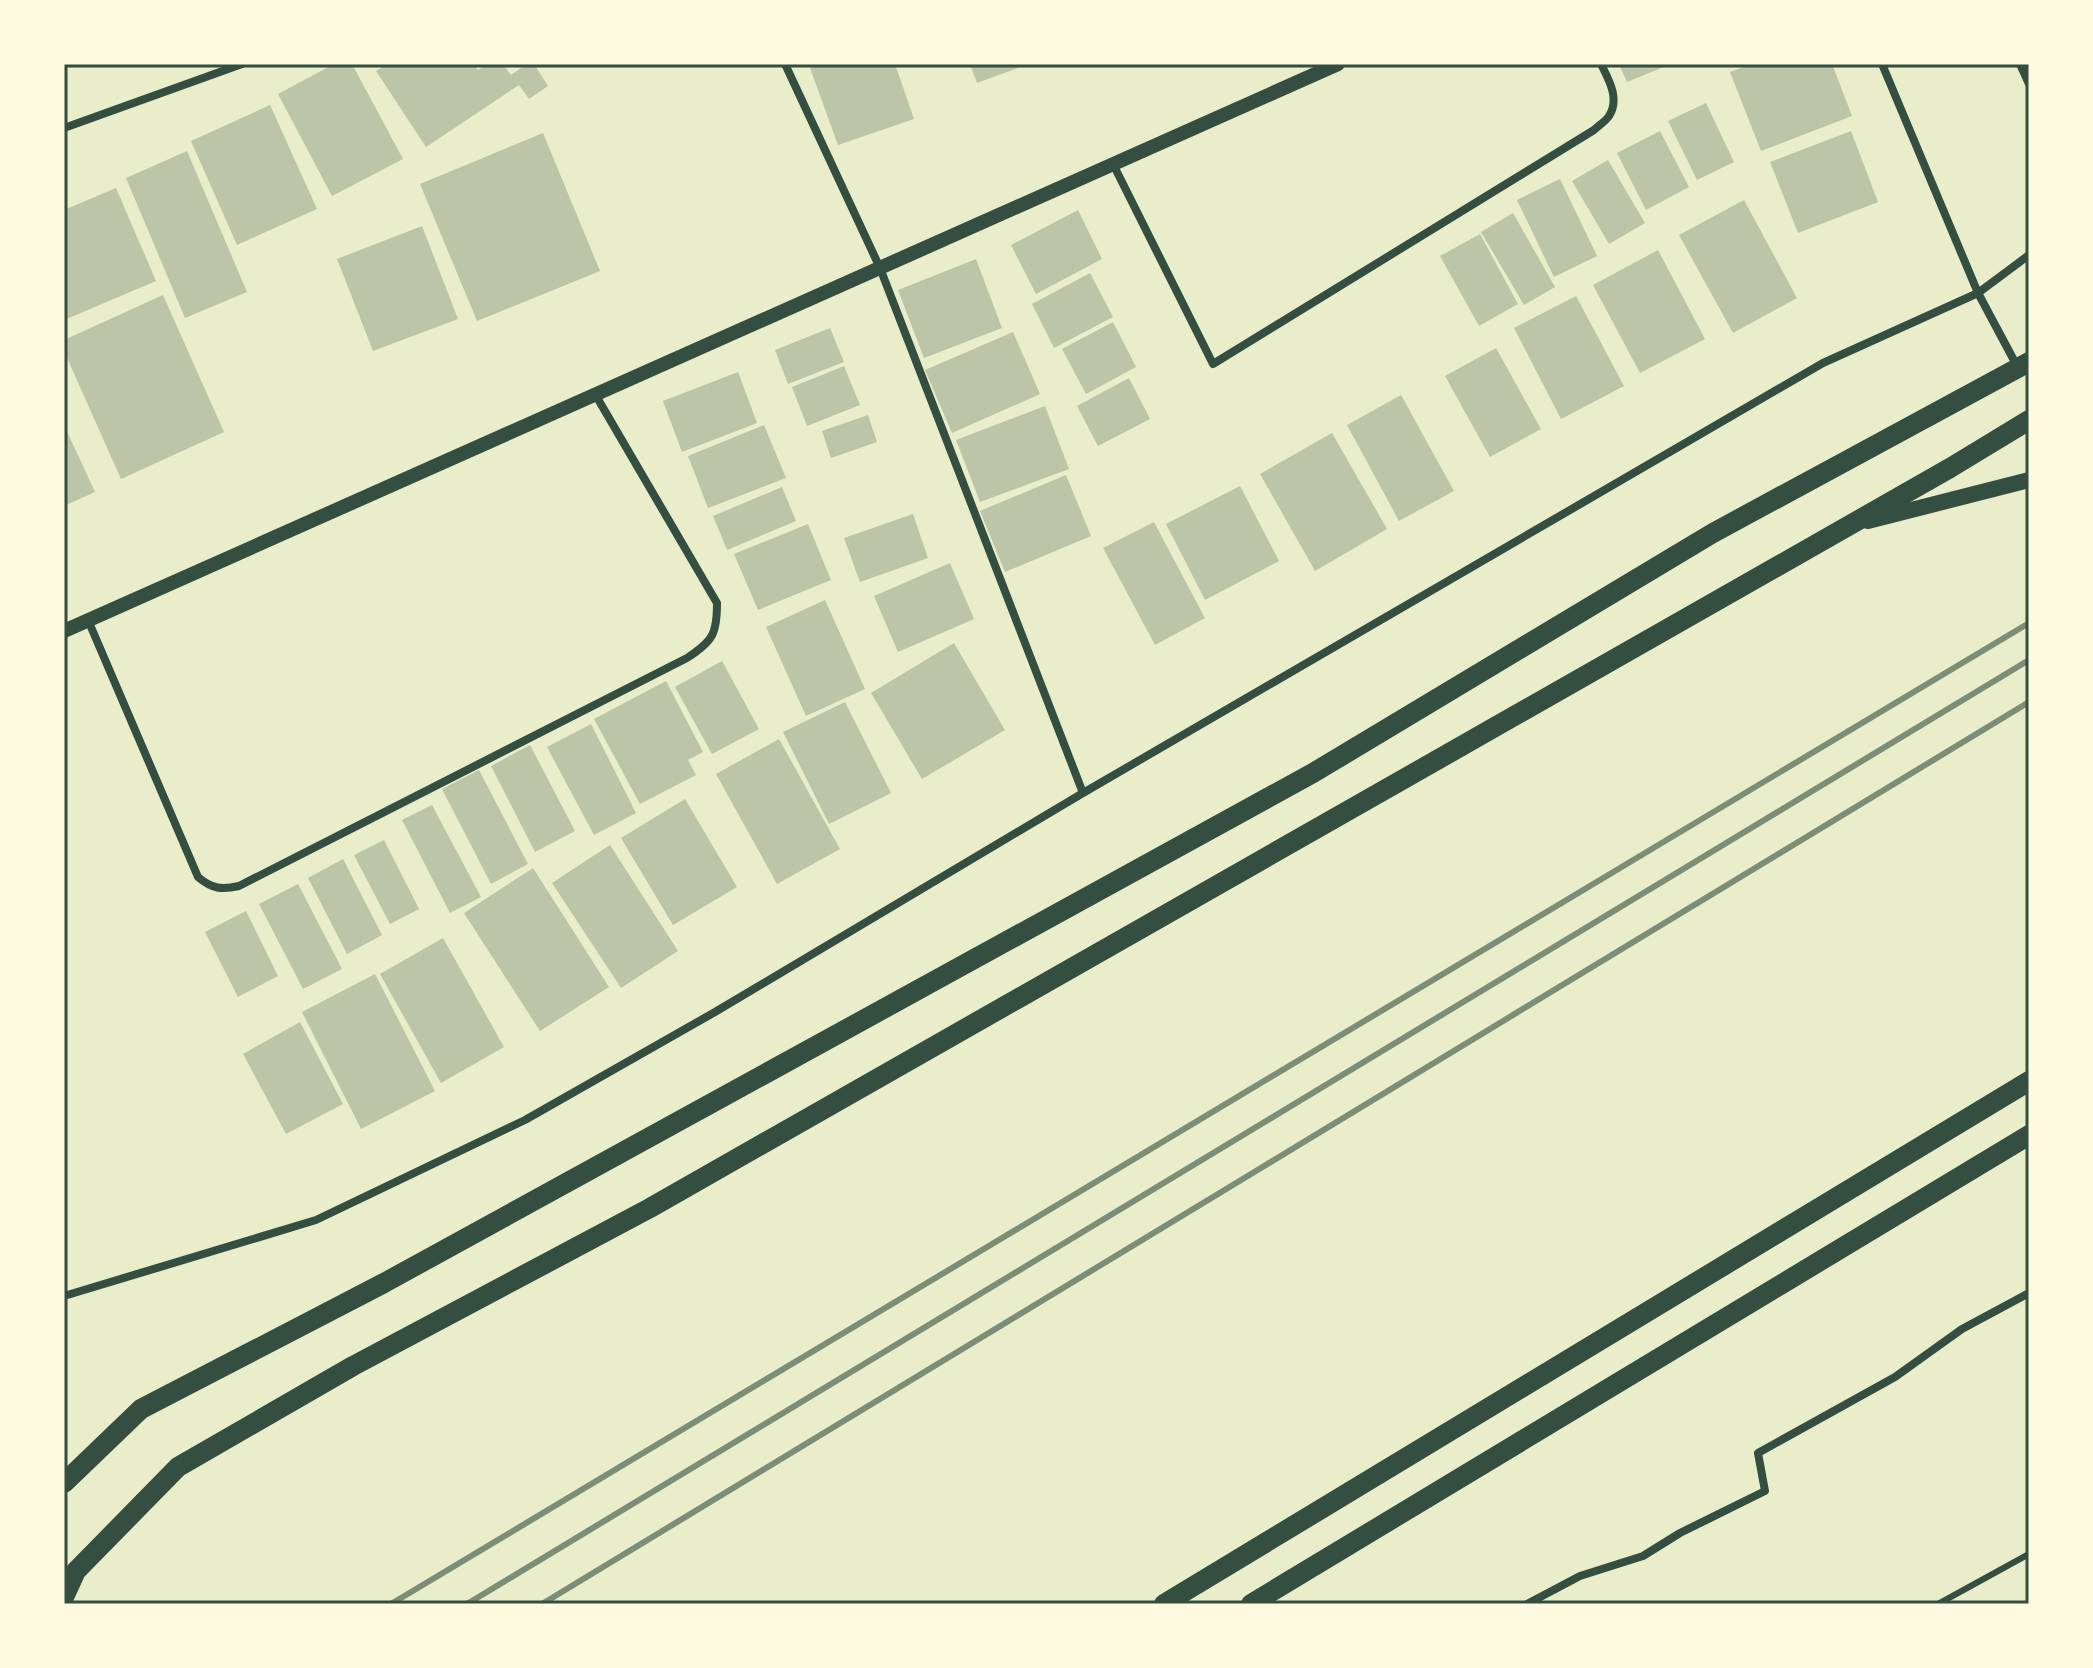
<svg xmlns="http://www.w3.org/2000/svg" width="2093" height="1668" viewBox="0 0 2093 1668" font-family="Karla,sans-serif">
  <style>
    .building { fill: #bcc5a7 }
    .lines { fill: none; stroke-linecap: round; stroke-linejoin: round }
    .service { stroke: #344e41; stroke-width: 6 }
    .minor { stroke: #344e41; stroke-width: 8 }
    .tertiary { stroke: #344e41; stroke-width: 14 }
    .secondary { stroke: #344e41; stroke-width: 16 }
    .primary { stroke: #344e41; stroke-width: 20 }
    .rail { stroke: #7c8e77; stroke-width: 6 }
    .neatline { fill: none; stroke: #344e41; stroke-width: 3 }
  </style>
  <rect width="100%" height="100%" fill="#e9edc9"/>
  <path class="building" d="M334 64H352L403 159 332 196 278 94Z
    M387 64H474L478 70 487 64H503L511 75 527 64H534L548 86 529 99 519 85 426 147 376 71Z
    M821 64H895L914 119 838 145 810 68Z
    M970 64H1029L977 83Z
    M1619 64H1671L1627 82Z
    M1752 64H1832L1852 116 1761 151 1730 72Z
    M1706 103 1734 162 1697 180 1668 121Z
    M270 105 317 209 237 245 191 141Z
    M1660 131 1689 187 1646 210 1617 153Z
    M1851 131 1878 202 1798 233 1770 162Z
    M543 133 600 271 477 321 420 184Z
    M187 151 247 292 185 318 126 178Z
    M1608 160 1645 223 1609 244 1572 181Z
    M1560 179 1597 256 1554 277 1517 200Z
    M116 188 156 281 64 320V210Z
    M1744 200 1797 298 1733 333 1679 235Z
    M1078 210 1102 259 1036 294 1011 245Z
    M1513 213 1555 287 1524 305 1481 232Z
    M422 226 458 319 373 351 337 259Z
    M1480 234 1518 304 1479 326 1440 256Z
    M1658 250 1705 339 1640 373 1593 285Z
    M976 259 1002 328 924 358 898 290Z
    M1090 273 1113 317 1054 348 1032 304Z
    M163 295 224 432 121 479 64 351V340Z
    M1576 296 1624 386 1561 419 1514 328Z
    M1113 322 1136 367 1086 394 1062 349Z
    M830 328 844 362 788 384 775 350Z
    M1013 332 1040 394 952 433 925 370Z
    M1496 348 1541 429 1490 457 1445 376Z
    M844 366 860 405 807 426 792 387Z
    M738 372 757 423 682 452 663 401Z
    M1129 378 1150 419 1098 446 1077 406Z
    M1401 395 1454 491 1399 521 1347 425Z
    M1045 406 1069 469 980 502 956 440Z
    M868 415 877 442 831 458 822 431Z
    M64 425 95 492 64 506Z
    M764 425 786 478 708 508 688 456Z
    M1332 433 1387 529 1315 571 1260 474Z
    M1066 475 1091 536 1005 572 980 511Z
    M1240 486 1279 561 1205 600 1166 524Z
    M782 487 796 521 727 550 713 516Z
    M913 514 928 558 860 582 844 538Z
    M1154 522 1205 618 1155 645 1103 548Z
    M808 524 831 580 758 610 734 554Z
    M950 563 974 619 898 652 874 596Z
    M825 600 865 689 806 716 766 627Z
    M954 643 1005 730 922 779 871 693Z
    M722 661 759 729 712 754 675 687Z
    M666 681 703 752 688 760 696 775 640 804 594 719Z
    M845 702 891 793 829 824 783 732Z
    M591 724 636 813 594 835 547 747Z
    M779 739 840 849 777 884 716 774Z
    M530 745 575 831 535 852 491 766Z
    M479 770 528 864 491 884 442 789Z
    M685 799 737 887 673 925 621 838Z
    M432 805 481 897 450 913 402 820Z
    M384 840 419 909 390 924 354 855Z
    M610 845 678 951 621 988 552 883Z
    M343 859 382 935 347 954 308 878Z
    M533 868 609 987 540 1031 464 913Z
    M298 884 342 969 303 989 259 904Z
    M246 911 278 976 238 997 205 932Z
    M443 938 504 1047 441 1083 380 974Z
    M375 974 435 1091 361 1129 302 1012Z
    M300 1022 343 1104 286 1134 243 1054Z"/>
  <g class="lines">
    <path class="service" d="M1938 1604 2029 1554"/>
    <path class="minor" d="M785 64 880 268 1083 793
      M1882 64 1978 293 2017 366
      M2020 64 2029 84
      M64 128 242 64
      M1113 164 1213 364 1594 130C1598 126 1606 121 1609 116 1620 99 1609 80 1601 64
      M88 620 198 877C212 889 222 890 239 886L687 658C713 641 717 634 717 603L595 394
      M64 1296 316 1220 525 1120 715 1012 1083 793 1823 363 1978 293 2029 255
      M1527 1604 1580 1576 1643 1556 1680 1533 1765 1491 1758 1453 1895 1377 1962 1329 2029 1293"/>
    <path class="tertiary" d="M64 631 1338 64"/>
    <path class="secondary" d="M1868 521 2029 480"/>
    <path class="primary" d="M64 1483 141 1409 384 1283 1313 773 1713 533 2029 362
      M64 1597 76 1571 178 1467 353 1366 650 1208 1950 468 2029 420
      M1164 1604 2029 1081
      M1251 1604 2029 1135"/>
    <path class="rail" d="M391 1604 2029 623
      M467 1604 2029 660
      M542 1604 2029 702"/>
  </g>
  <rect width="2093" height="1668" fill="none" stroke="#fefae0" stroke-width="132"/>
  <rect x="66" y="66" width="1961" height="1536" class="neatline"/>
</svg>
